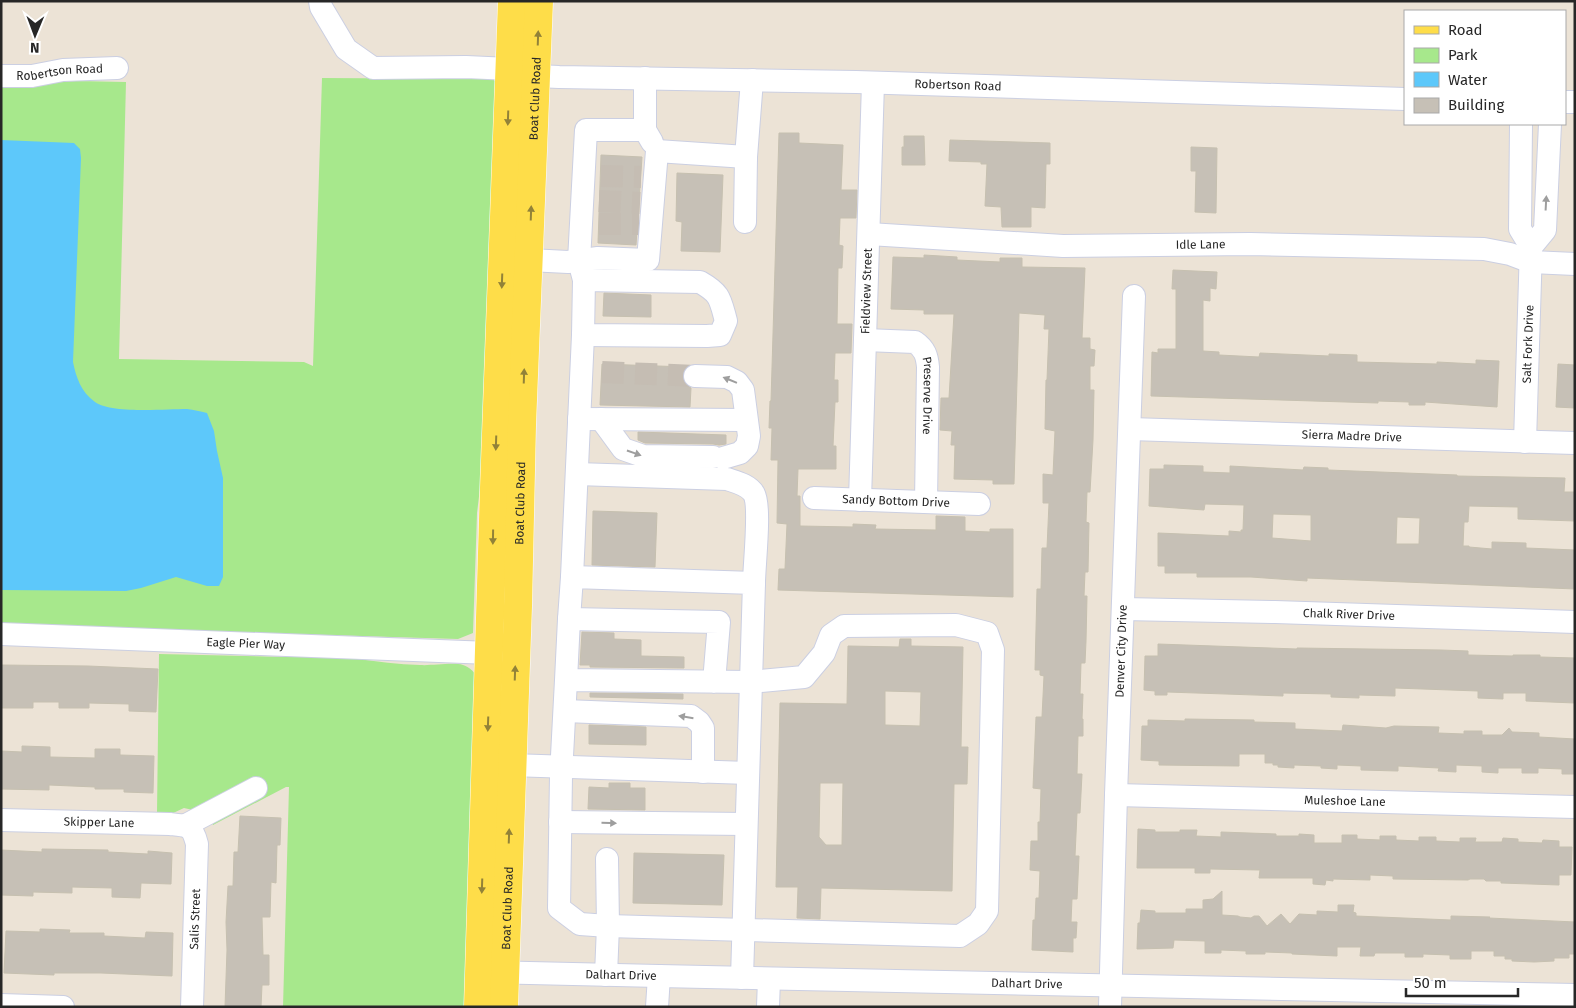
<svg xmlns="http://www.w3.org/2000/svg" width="1576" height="1008" viewBox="0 0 1576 1008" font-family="'Fira Sans',sans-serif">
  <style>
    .green { fill: #a7e88c }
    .water { fill: #5dc8fa }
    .building { fill: #c6c0b6; stroke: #c6c0b0; fill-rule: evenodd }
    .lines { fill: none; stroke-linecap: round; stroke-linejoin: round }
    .minor-tunnel { stroke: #c5bdb3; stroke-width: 22; stroke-dasharray: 22 11; stroke-linecap: butt }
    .minor-casing { stroke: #cbcfe2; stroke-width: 24 }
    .major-casing { stroke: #fff; stroke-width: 29 }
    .minor { stroke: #fff; stroke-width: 22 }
    .major { stroke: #fedd49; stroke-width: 28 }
    .oneway { fill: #928238 }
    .oneway2 { fill: #9e9e9e }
    .labels { text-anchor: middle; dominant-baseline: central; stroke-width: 5; stroke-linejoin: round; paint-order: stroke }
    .street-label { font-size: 12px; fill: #272727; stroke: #fff }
  </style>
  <rect width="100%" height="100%" fill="#ece3d6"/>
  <path class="green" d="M322 78 493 79 497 83 487 431 477 513 473 633 458 639 1 625V86L76 81 126 82 119 359 304 362 313 366Z
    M291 653C334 653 377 664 420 665 431 666 453 662 463 665 470 667 475 673 479 679L469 1007H283L289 787H286L213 825 210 818 197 811 184 808 171 814 157 813 159 654 289 657Z"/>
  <path class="water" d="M1 140 74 143 80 149 81 158 73 362C76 377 81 392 95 402 112 414 166 409 187 409 194 410 200 411 207 413L214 431 217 451 223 478V577L219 586H207L176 577 141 588 126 591 1 590Z"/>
  <path class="building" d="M779 133H799V143L843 145 841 190H857L856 218H840L839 245 843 246 842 268H838L837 324H852L851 353H835L834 380H838V402H835L833 446H836V469H798L797 496H800V526L853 527V524L876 525 875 529 936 530V516L965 517V531L990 532V529H1013V597L778 590 779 569H785L787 524 777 523 778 460H771L772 428H769L770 401H771Z
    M904 136H924L925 165H902V147H904Z
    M950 140 1050 143V164H1046L1045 208 1031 207V227H1002L1001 207 985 206 987 164H981V162L949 161Z
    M1191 147 1217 148 1216 213 1195 212 1196 171H1191Z
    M601 155 642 157 636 245 598 243Z
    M677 173 723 175 720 252 681 251 682 222 676 221Z
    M924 255 957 257V260L1000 262V258H1022V267L1085 268 1082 338H1090V349L1095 350 1094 366H1090V390H1094L1093 440 1090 492H1087L1086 522 1089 523 1088 572H1085L1084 596H1087L1086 641 1085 663H1081L1080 694H1083L1082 719H1083V736H1078L1077 774H1082L1080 813H1077L1075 856H1079L1077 899H1072L1071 922H1077L1076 938H1073V952L1032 950 1033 920H1035L1036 898H1039L1040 871 1030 870 1031 841H1038V822H1040L1041 789 1033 788 1036 717H1042L1044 676 1040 675V670H1035L1037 589H1041L1042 548H1047L1049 503H1043V474L1053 475 1055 431 1045 429 1046 380H1047L1049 329H1044L1045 315 1019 313 1014 484H993V480L954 479 955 445H951L952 431 940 430 941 398H949L954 314H924V310L891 309 893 257 924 258Z
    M1173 270 1217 272 1216 289 1210 288V301L1203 300V351L1219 352V355L1259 357 1260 353 1329 356V354L1357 355V362L1437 364V362L1476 364V360L1499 361 1497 407 1425 402V405H1409V402L1378 401V403L1151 396 1152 352 1158 353V349H1176V289H1172Z
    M604 293 651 295V317L603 316Z
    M602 364 686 367 682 376 684 383 691 388 690 407 600 405Z
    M1558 364 1575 365V408L1556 407Z
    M638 432 726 435V444L719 445 713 444 645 443 638 440Z
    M1164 465 1203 466V472L1230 473V466L1303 470 1304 467 1328 468V470L1457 475V476L1565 478 1564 492H1575V521L1518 519V507L1469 506 1468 522H1464L1463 546H1469V547L1492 549V542L1526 543V548L1575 550V589L1307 578V581L1251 577H1197V573H1165V566H1158V533L1229 536V531L1241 532V530H1243L1244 505 1205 504 1204 510 1149 506 1150 469H1164ZM1273 514 1311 515V541L1272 538ZM1397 517 1420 518 1419 544H1396Z
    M593 511 657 513 655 567 592 565Z
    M582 632 614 633V639L641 640V656L684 657V668L590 667V665H580Z
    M900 639H911V646L963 647 961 747H968L967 784H954L952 891 821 888 820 919 797 918 798 887H776L780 703 847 704 848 646 899 647ZM885 691 921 692 920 726 885 725ZM820 783H843L842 845H826L819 837Z
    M1158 644 1297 649V648L1441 650 1468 651V655L1513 656V655H1540V657L1575 658V703L1526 701V693H1503V699L1478 698V691L1395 688V696L1359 695V698L1331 697V694L1283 693V696L1167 692V695H1155V691L1144 690 1145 656H1158Z
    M1 665 88 666 158 669 156 712 129 711V704L89 703V708H59V702H33V708H1Z
    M590 693 683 694V699L590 697Z
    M1185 719 1254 720V722L1295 723V729L1342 731 1343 725 1386 728 1394 726 1439 727 1438 733 1464 734V731H1482V735H1502L1509 728 1512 732 1539 733V737L1575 739V774H1562V769L1538 768V773H1522V768H1498V773L1482 772V766L1456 765V772L1438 771 1439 768 1398 766V771L1361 770V766L1337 765V769L1321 768V766L1294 765V768L1278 767V765H1273V763H1265V754H1239V766L1159 765V761L1141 760 1142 726H1148V720L1185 721Z
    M589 725 646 727V745L589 744Z
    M22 746 50 747V757L95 758V749H120V755L154 756 153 793 124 792V789H95V787L49 785V790L1 789V751L22 752Z
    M609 783H630V788H645V810L588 809 589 787 609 788Z
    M240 816 281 818 280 845H277L276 883 271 882 270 917H262L263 955H269V985H262L261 1007H225L227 950 226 922 228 886H233L234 852H238Z
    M1138 829 1155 830V832H1180V830H1197L1196 836 1221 837V832L1276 834V836H1299V834L1314 835V843H1342V835H1357V839L1380 840V836H1396V840L1419 841V837H1436V841L1460 842V838H1476L1475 842H1502L1503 838 1518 839V842L1542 843 1543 840 1559 841V847H1572L1571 875H1559V885L1501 883V881H1486L1484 879H1470L1468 880 1393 879V876L1370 875V880L1333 879V881L1326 880 1325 885 1313 884V878H1259L1260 870 1210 869V873H1195V868H1137Z
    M42 849 108 850V852L148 854V851L172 853 171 884 141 883 140 898 112 897V888L72 887V893L33 892V896L1 895V850L42 852Z
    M634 853 724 855 722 905 633 903Z
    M1222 891V915L1238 916 1240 917 1251 918 1254 916H1259L1267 926 1281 914 1290 924 1299 914 1317 915V911L1338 912V905H1354L1353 912 1356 913V916L1451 920V916L1490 917 1489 918 1575 922V949L1574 954H1569V958H1554V961L1534 962 1512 961V959H1505V956H1494V951H1471V959H1450V955L1423 954V957H1405V953H1375L1374 956H1360L1361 947H1337V956L1292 954V953L1265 952V954H1246V951L1221 950V953H1205V941L1174 940 1173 948 1137 949 1138 923H1140L1141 910 1155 911V913H1186V909H1203V900L1213 899Z
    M40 929 70 930 69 933H104V936L145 938 146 932 173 933 172 976 101 973H54V975L4 973 6 931 40 932Z"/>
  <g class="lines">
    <path class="minor-tunnel" d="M601 176 641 177
      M599 201 640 203
      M599 224H639
      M602 372 695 376"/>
    <g class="minor-casing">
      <g id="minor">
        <path id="s1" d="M320 1 321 7 346 49 373 68 466 67 511 69 537 76 559 77 856 82 1405 99"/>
        <path id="s2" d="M1 76H32L63 70 117 68"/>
        <path d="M645 78V130L652 142"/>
        <path d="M1565 102H1575"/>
        <path d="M1521 124 1520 229 1531 247 1525 442"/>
        <path d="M745 222 746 157 752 80"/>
        <path id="s3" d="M869 234 1063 246 1250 244 1484 249 1510 254 1531 262 1575 264"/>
        <path d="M1531 247 1545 230 1550 124"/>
        <path d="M529 260 568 262 598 258 648 260 657 151 746 157"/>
        <path d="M584 280 700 282C721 294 720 299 726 321L720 335 707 336 583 335 584 280 579 261 586 130H645"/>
        <path id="s4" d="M865 340 915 342C925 349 927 356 928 367L926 502"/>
        <path d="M695 376 727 377 737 382 743 390 749 436 747 446 740 453 723 458"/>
        <path d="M579 419 746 420"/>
        <path d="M601 419 623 449 643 456 713 457"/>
        <path id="s5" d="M1130 429 1575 443"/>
        <path d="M577 474 727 479C736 482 749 485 754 494 761 507 754 566 754 583"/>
        <path id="s6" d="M814 498 979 504"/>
        <path id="s7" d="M860 500 873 83"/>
        <path d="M572 577 583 335"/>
        <path id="s8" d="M1123 609 1275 612 1575 622"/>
        <path d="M569 619 572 577 754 583 742 978"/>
        <path id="s9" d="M1 634 490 653"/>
        <path d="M566 680 561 775 559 908 580 924 608 926 960 936 978 924 987 911 993 650 987 633 956 625 844 626 831 635 824 653 804 677 750 682 566 680 569 619 719 622 714 682"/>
        <path d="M565 711 691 716 699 722 703 728V772"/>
        <path d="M511 765 748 773"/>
        <path id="s10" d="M1116 795 1575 807"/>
        <path id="s11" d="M1 820 170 824C189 826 192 825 197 844L192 1007"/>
        <path d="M560 822 746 824"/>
        <path d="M186 825 256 788"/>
        <path id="s12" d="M489 972 659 976 1575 995"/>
        <path d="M606 975 608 926 607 859"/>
        <path d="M1 1005 63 1007"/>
        <path d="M657 1007 659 976"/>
        <path d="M768 1007 769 979"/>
        <path id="s13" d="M1110 1007 1116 795 1134 296"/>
      </g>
    </g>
    <g class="major-casing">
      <g id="major">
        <path d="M478 1007 494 488 512 1"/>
        <path id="s14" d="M504 1007 518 606 522 425 539 1"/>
      </g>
    </g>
    <use href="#minor" class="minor"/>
    <use href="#major" class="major"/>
  </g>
  <defs><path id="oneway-solid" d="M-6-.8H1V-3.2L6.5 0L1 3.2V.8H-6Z" transform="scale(1.25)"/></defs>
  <g class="oneway">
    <use href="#oneway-solid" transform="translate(538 38) rotate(-88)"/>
    <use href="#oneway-solid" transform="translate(508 118) rotate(92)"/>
    <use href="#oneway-solid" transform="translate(531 213) rotate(-88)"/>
    <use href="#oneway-solid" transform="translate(502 281) rotate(92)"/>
    <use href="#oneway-solid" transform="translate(524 376) rotate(-88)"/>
    <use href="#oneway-solid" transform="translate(496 443) rotate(92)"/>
    <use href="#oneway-solid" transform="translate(493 537) rotate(91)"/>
    <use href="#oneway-solid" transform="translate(515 673) rotate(-88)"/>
    <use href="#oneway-solid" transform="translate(488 724) rotate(92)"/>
    <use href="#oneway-solid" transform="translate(509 836) rotate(-88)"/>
    <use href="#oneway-solid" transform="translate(482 886) rotate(92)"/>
  </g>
  <g class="oneway2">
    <use href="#oneway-solid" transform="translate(1546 203) rotate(-87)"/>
    <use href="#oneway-solid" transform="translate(730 380) rotate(-158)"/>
    <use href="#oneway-solid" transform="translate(634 453) rotate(19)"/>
    <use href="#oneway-solid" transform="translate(686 717) rotate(-171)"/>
    <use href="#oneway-solid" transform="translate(609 823) rotate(1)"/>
  </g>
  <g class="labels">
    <g class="street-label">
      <text stroke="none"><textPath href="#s2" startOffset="59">Robertson Road</textPath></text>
      <text stroke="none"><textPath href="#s1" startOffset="674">Robertson Road</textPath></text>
      <text stroke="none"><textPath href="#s14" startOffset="909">Boat Club Road</textPath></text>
      <text stroke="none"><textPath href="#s3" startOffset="332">Idle Lane</textPath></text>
      <text stroke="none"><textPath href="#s7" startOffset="209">Fieldview Street</textPath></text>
      <text transform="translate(1528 344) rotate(-88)">Salt Fork Drive</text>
      <text stroke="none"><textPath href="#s4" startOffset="108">Preserve Drive</textPath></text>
      <text stroke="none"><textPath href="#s5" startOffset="222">Sierra Madre Drive</textPath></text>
      <text stroke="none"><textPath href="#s6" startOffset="82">Sandy Bottom Drive</textPath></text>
      <text stroke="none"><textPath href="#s14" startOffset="504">Boat Club Road</textPath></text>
      <text stroke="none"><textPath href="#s8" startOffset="226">Chalk River Drive</textPath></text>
      <text stroke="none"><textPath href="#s9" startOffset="245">Eagle Pier Way</textPath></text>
      <text stroke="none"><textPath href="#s13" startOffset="356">Denver City Drive</textPath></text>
      <text stroke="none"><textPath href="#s10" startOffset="229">Muleshoe Lane</textPath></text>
      <text stroke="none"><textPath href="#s11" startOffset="98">Skipper Lane</textPath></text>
      <text stroke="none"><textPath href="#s14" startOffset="99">Boat Club Road</textPath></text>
      <text transform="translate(195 919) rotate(-88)">Salis Street</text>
      <text stroke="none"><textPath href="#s12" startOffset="132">Dalhart Drive</textPath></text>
      <text stroke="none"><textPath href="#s12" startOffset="538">Dalhart Drive</textPath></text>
    </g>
  </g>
  <rect width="1576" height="1008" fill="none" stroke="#272727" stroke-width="5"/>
  <rect x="1404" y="10" width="162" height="115" fill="#ffffff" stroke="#a9a9a9"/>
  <rect x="1414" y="26" width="25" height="8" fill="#fedd49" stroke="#a9a9a9"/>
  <text x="1448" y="35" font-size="15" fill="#272727">Road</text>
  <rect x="1414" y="48" width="25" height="15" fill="#a7e88c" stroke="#a9a9a9"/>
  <text x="1448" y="60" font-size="15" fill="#272727">Park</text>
  <rect x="1414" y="72" width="25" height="15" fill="#5dc8fa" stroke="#a9a9a9"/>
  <text x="1448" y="85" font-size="15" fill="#272727">Water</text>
  <rect x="1414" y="98" width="25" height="15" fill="#c6c0b6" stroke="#a9a9a9"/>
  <text x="1448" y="110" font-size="15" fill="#272727">Building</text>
  <g transform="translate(35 35) rotate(181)" stroke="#ffffff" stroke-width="4" paint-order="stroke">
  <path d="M0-4L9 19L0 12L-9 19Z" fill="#272727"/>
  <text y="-8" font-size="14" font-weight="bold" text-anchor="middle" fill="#272727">N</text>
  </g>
  <path d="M1406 988v8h112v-8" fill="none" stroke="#272727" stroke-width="2.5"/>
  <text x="1414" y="988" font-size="15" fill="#272727" stroke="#ffffff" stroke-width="4" paint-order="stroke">50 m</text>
</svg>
